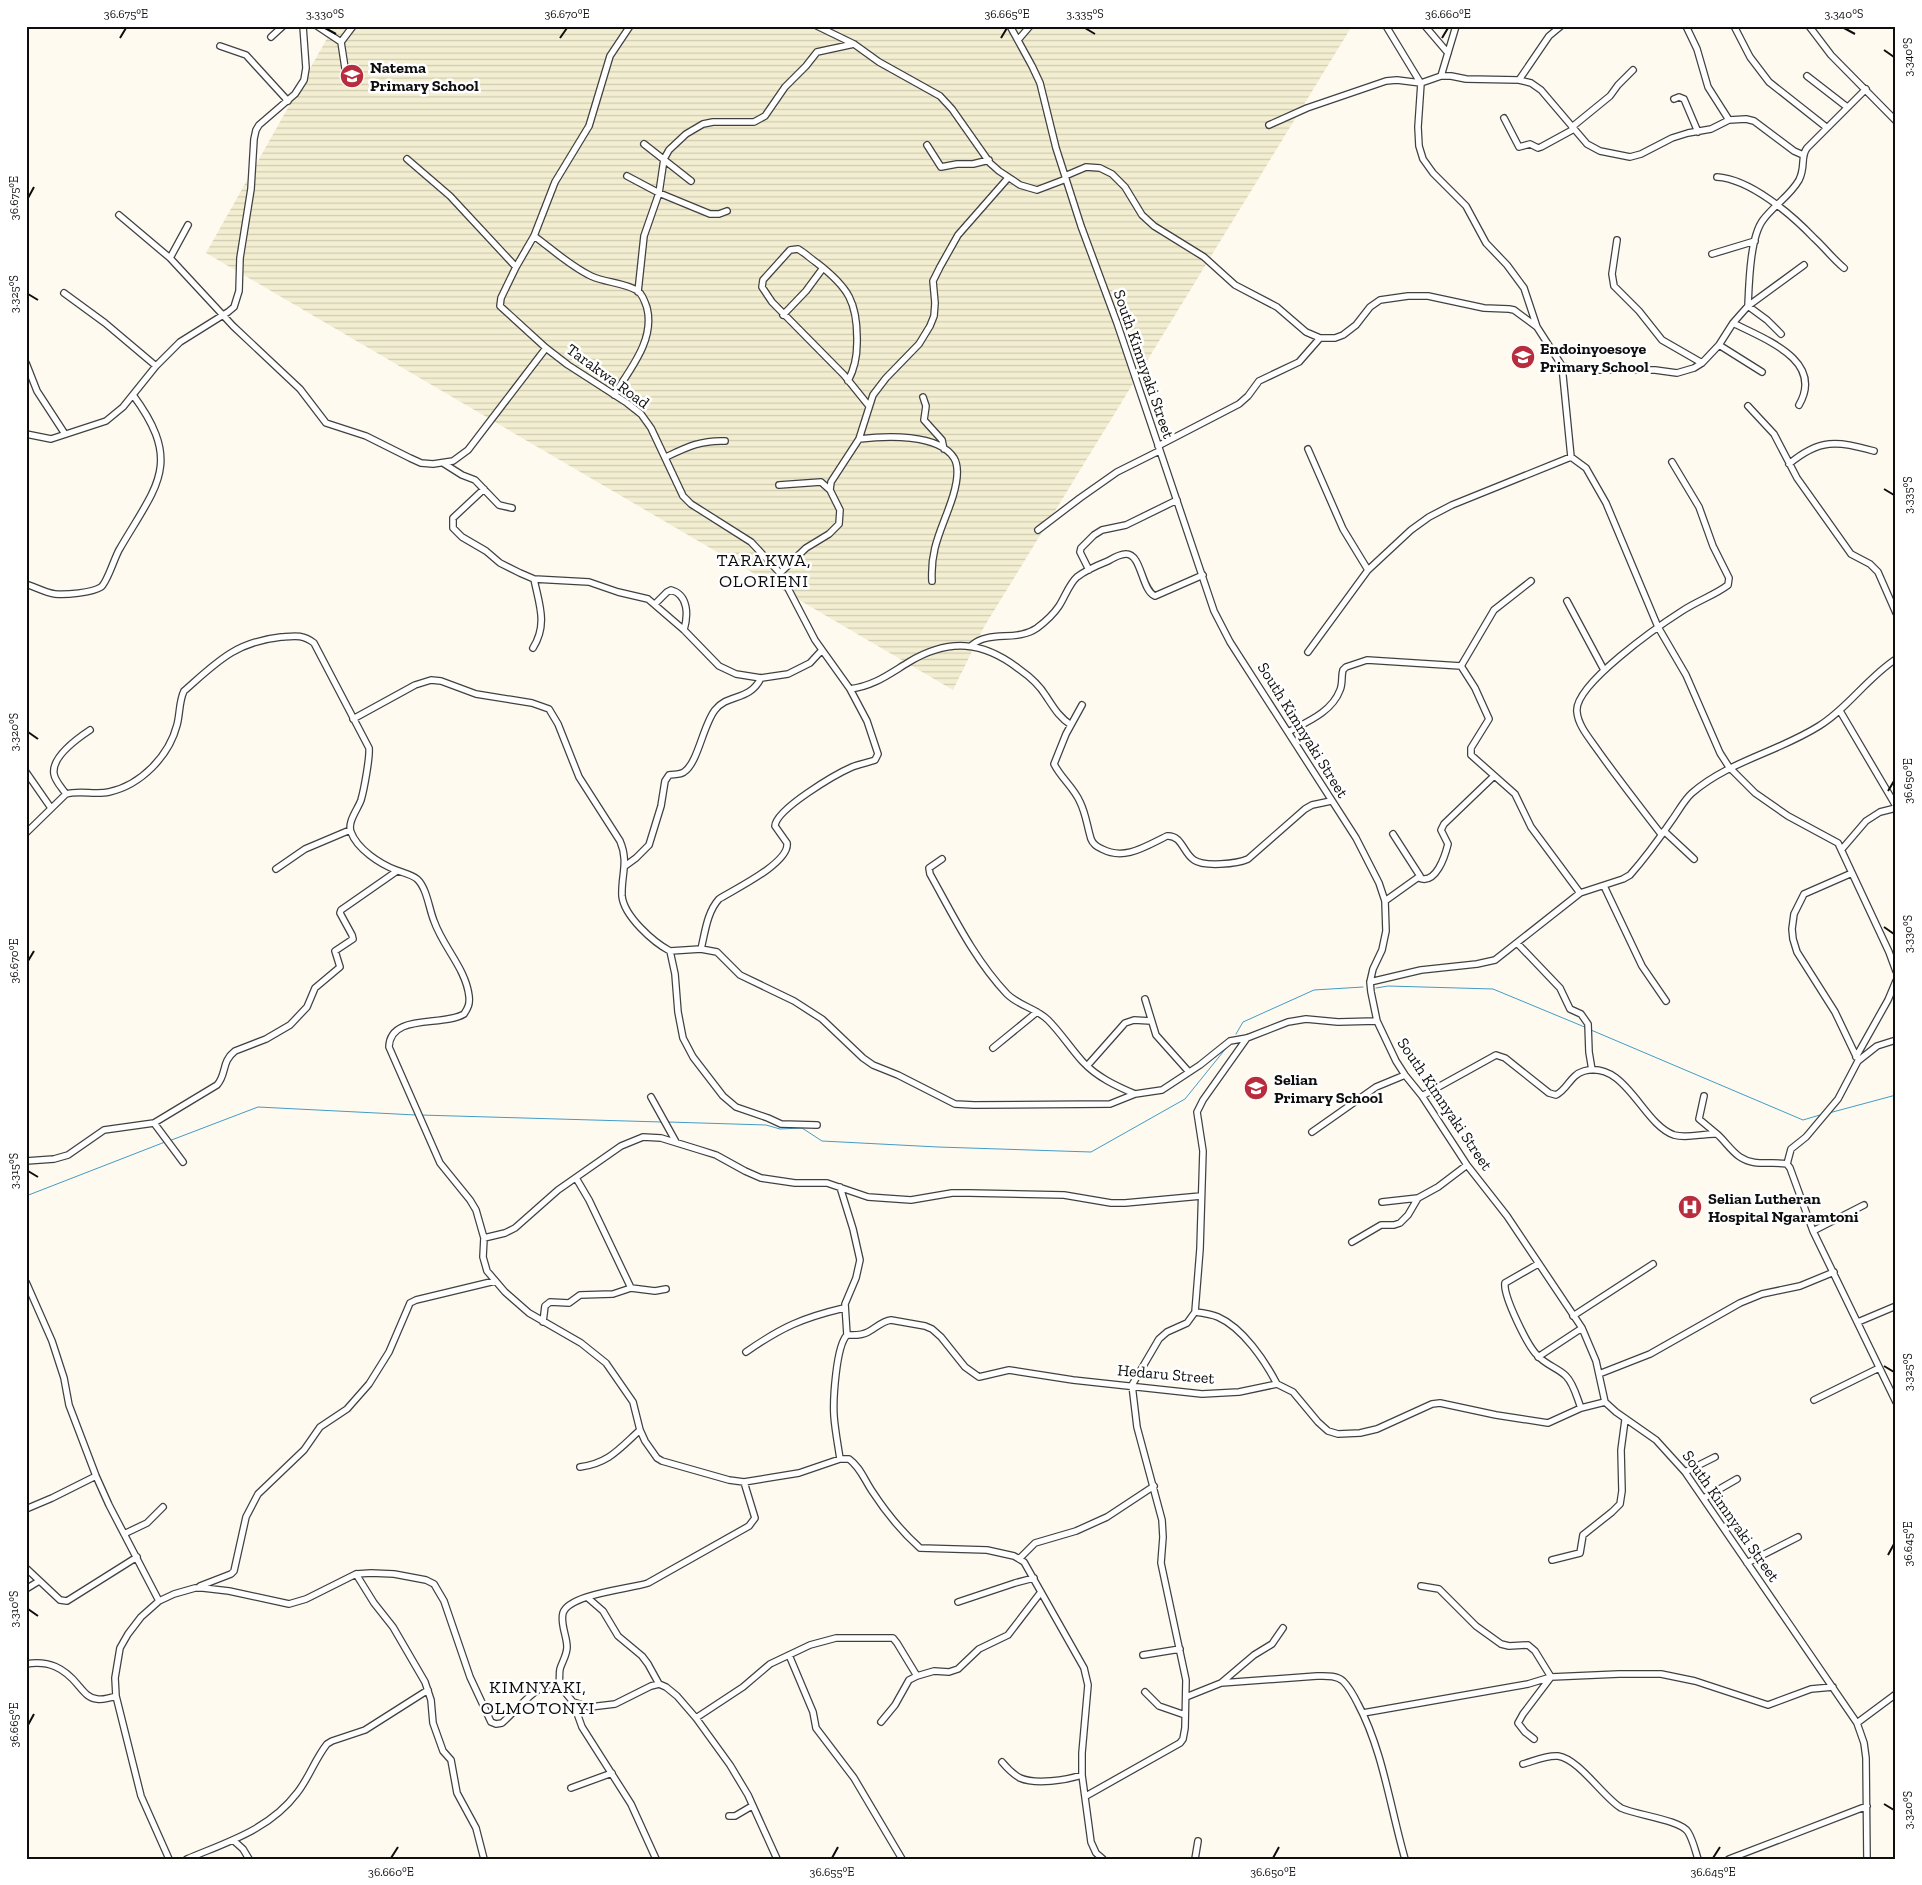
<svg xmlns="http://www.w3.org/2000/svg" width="1922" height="1885" viewBox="0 0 1922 1885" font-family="'Zilla Slab',serif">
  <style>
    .farmland { fill: url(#farmland-rules) }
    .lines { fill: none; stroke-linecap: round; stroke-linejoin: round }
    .stream { stroke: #429cc7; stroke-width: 1 }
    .minor-casing { stroke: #414141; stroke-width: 8 }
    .minor { stroke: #fff; stroke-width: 5.5 }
    .ticks { fill: none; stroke: #0e0e0e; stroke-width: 2 }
    .labels { text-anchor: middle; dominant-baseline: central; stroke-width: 5; stroke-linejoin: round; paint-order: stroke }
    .poi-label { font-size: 16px; font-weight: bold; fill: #0e0e0e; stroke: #fff; text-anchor: start }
    .street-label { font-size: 16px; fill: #0e0e0e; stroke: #fff }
    .neighbourhood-label { font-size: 18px; letter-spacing: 1px; fill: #0e0e0e; stroke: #fff }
    .neatline { fill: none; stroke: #0e0e0e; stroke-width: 2 }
    .ticks-label { font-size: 12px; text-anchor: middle; fill: #0e0e0e }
  </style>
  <defs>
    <pattern id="farmland-rules" width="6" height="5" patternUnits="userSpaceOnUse" patternTransform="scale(1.25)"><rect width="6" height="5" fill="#f3eed1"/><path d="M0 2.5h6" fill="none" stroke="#cfcbb2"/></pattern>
  </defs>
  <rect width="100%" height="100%" fill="#fefaf0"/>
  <path class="farmland" d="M334 26H1352L984 627 953 690 206 253Z"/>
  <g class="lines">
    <path class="stream" d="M1376 988 1388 986 1493 989 1587 1028
      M1591 1030 1803 1120 1820 1115
      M1236 1034 1243 1022 1314 990 1363 987
      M1829 1113 1896 1095
      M420 1115 661 1122
      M668 1122 766 1125 780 1129 802 1128 822 1141 938 1147 1091 1152 1185 1099 1227 1047
      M169 1141 258 1107 416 1115
      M26 1196 165 1142"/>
    <g class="minor-casing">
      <path id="minor" d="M317 26 341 42 345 68
        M630 26 610 56 589 126 555 182 534 236 516 267 501 298 500 306 546 348 568 365 627 403 641 414 651 428 683 496 691 504 751 542 780 573 815 640 850 689 867 721 878 754 875 760C867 763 859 764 852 767 836 774 776 809 775 826L787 843C790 863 733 890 719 899 707 912 705 933 701 949
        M817 26 854 44 879 62 940 96 952 109 990 163 999 171 1020 185 1037 190 1066 179
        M1010 26 1032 66 1040 83 1056 148 1081 226 1117 323 1214 611 1230 642 1356 838 1379 883 1385 901 1386 931 1382 950 1373 969 1370 982 1371 992 1377 1021 1396 1061 1405 1075 1422 1096 1467 1165 1507 1216 1582 1328 1596 1361 1605 1402 1616 1412 1656 1440 1685 1472 1857 1723 1864 1743 1866 1758 1867 1859
        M1386 26 1420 82
        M1425 26 1448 53
        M1686 26 1697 49 1708 87 1729 120
        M1734 26 1750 57 1769 82 1826 127
        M1809 26 1831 55 1896 121
        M271 37 283 26
        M1018 40 1030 26
        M341 42 353 26
        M220 46 246 55 288 101
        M1441 76 1456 26
        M1807 76 1847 107
        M1519 80 1549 36 1561 26
        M1421 83 1418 127 1419 146 1423 159 1433 173 1466 206 1486 243 1507 265 1524 288 1537 327 1562 366 1571 457 1586 468 1606 503 1658 627 1686 675 1720 753 1729 767 1755 793 1788 816 1838 843 1889 952 1896 971
        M1674 99 1679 97 1684 99 1698 132
        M1504 118 1519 147 1530 144 1538 148 1541 147 1574 129
        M1269 125 1307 108 1386 81 1397 80 1421 83 1441 76H1451L1466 79 1519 80 1531 83 1541 90 1587 144 1600 151 1630 157 1641 154 1672 138 1688 133 1711 129 1729 120 1746 119 1754 121 1794 151 1803 155
        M1572 127 1610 96 1618 85 1633 70
        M644 144 691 181
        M927 145 941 167 957 164H973L989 160
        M407 159 450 196 516 267
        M627 176 659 193 710 214H719L727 211
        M1065 176 1086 167 1100 168 1112 174 1125 187 1142 215 1154 226 1204 257 1235 285 1277 307 1306 332 1320 338
        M1717 177C1750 179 1791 214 1814 238 1825 248 1833 259 1844 268
        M119 215 170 258 233 326 300 389 326 423 366 436 410 458 421 463 433 464 453 461 468 450 546 348
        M534 236C552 249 570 266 591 276 606 283 623 282 638 291 643 295 645 302 647 308 655 340 630 369 614 395
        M1617 240 1612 274 1614 286 1639 311 1662 340 1702 363
        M1712 254 1755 241
        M170 258 188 225
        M638 292 644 236 659 193 664 159 669 150 686 134 703 124 713 122H754L765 116 785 87 806 66 817 52 854 44
        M64 293 105 323 156 366
        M783 315 806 291 823 268
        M1733 323C1764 339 1825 360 1799 405
        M1781 334 1767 320 1748 306C1749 284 1750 237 1763 220 1774 205 1790 196 1799 180 1806 166 1800 157 1807 148L1866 89
        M1719 345 1762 372
        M26 363 37 391 65 434
        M1562 366 1581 370H1655L1677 373 1694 368 1702 363 1719 345 1733 323 1748 306 1804 265
        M848 381C855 368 857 357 857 343 858 302 848 287 817 263 811 259 805 253 798 249L790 250 763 280 762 287 772 302 844 375 869 406
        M923 397 926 406 924 420 942 440 944 449
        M1748 406 1774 434 1797 478 1851 554 1870 564 1878 572 1896 613
        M26 434 51 439 106 421 123 407 156 366 180 342 228 312 234 307 239 291 240 258 251 189 254 139 256 130 259 125 295 94 304 80 306 68 303 26
        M859 439C885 436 938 433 954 458 960 468 956 486 953 496 943 528 930 546 932 581
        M1158 446 1239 404 1248 396 1259 381 1299 362 1320 338H1335L1343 335 1356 325 1370 307 1380 300 1408 296H1428L1484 308 1509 309 1514 310 1537 327
        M1308 449 1343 529 1368 570
        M666 457C687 447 701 440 725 441
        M443 463 462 475 475 480 499 505 512 508
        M1789 464C1820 438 1837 441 1874 451
        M779 485 821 482 830 490
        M484 489 453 518V528L462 537 486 551 500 563 520 573 534 579 589 582 618 592 648 599 684 630 719 666 736 674 761 678 788 674 810 663 822 650
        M1038 530 1080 498 1117 472 1159 451
        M1089 570 1080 552 1081 548 1094 535 1102 530 1126 525 1177 500
        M780 573 806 548 829 534 839 524 840 510 830 490 831 482 859 439 873 395 886 378 919 344 930 326 934 316 935 303 933 281 940 267 958 235 1008 178
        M26 584C35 587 46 593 55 594 65 595 92 593 101 587 107 583 114 559 119 550 156 486 184 464 133 395
        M1567 601 1604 670
        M655 604 667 592 671 590C689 595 688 616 684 630
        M972 645C990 630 1017 642 1037 628 1045 622 1053 615 1059 606 1065 597 1069 584 1077 577 1086 570 1098 565 1108 561 1113 558 1120 554 1126 554 1142 554 1141 590 1155 596L1203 575
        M533 648C548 624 539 604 534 579
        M1308 652 1368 570 1411 530 1429 517 1452 505 1571 457
        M1461 666 1494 610 1531 581
        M850 689C874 686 889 674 909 662 949 638 983 641 1019 669 1029 676 1040 686 1046 696 1054 708 1059 717 1071 725
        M1082 705 1066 734 1054 764C1061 778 1074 788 1080 802 1086 814 1087 826 1091 839 1093 844 1097 847 1102 849 1125 861 1146 846 1167 836 1182 835 1183 853 1194 860 1204 867 1237 864 1248 859L1305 809 1312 805 1331 801
        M1840 711 1896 806
        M353 719 415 685 431 680 441 681 476 694 532 703 549 709 558 724 579 777 620 841C629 862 621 875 622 896 624 916 653 942 670 951L701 949 717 952 740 975 794 1001 822 1019 863 1058 873 1065 898 1075 955 1104 974 1105 1110 1104 1135 1094 1162 1090 1200 1065 1230 1041 1247 1038 1288 1022 1306 1019 1338 1022 1377 1021
        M1288 732C1307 722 1332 712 1340 690 1343 683 1341 676 1343 670L1346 667 1367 660 1461 666 1475 688 1489 719 1471 748V755L1515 794 1531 827 1580 893
        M26 772 51 808
        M66 794C62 788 55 781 54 774 51 757 78 738 90 730
        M1664 831 1694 859
        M26 833 66 794C79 790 95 795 109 792 141 785 169 756 177 725 180 714 179 701 184 691 217 662 235 642 281 637 294 636 303 634 314 643L369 748C370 757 364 790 361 800 358 809 347 822 351 832 357 849 380 864 396 870 403 873 411 874 417 879 427 888 429 909 434 921 443 947 466 969 469 996 470 1004 468 1008 464 1014 443 1027 390 1013 389 1047L440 1163 470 1200 476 1210 484 1238 483 1257 487 1271 505 1292 529 1313 581 1343 606 1363 633 1402 640 1430 645 1441 657 1458 662 1461 729 1480 744 1482 799 1473 840 1459H849C860 1467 864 1479 872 1491 885 1511 902 1532 920 1548L987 1550 1014 1556 1024 1562 1084 1668 1088 1685 1082 1753V1775L1091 1842 1096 1853 1103 1859
        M1661 834C1640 807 1619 780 1599 752 1591 740 1578 726 1577 712 1573 685 1660 625 1682 611 1697 601 1715 595 1728 585L1729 578 1713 546 1699 507 1672 462
        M1842 849 1866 821 1880 812 1896 808
        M942 859 929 868 930 874C953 915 974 959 1007 994 1019 1006 1036 1008 1048 1020 1061 1033 1071 1049 1083 1062 1097 1077 1116 1086 1135 1094
        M625 866 636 858 649 845 661 806 665 781 669 775C674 774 680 775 684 772 698 763 703 725 715 710 728 693 749 702 761 678
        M276 869 305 849 350 830
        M1852 873 1804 894 1794 914 1792 929 1793 939 1797 952 1835 1012 1856 1056
        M1419 878C1436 885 1445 856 1448 844L1441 830 1444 824 1494 776
        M1604 886 1642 966 1666 1001
        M1385 901 1420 876 1393 834
        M1517 943 1560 988 1570 1009 1581 1014 1588 1024 1589 1052 1592 1070
        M670 951 675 974 678 1012 683 1038 693 1057 723 1096 736 1107 768 1118 781 1124 817 1125
        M1370 982 1421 970 1477 964 1495 960 1580 893 1623 879 1630 875C1645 858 1659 839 1672 820 1678 812 1684 800 1692 793 1729 761 1778 752 1819 726 1848 708 1867 678 1896 659
        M1145 999 1156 1035 1189 1072
        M993 1048 1037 1012
        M1856 1057 1888 1000 1896 981
        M1087 1066 1125 1023 1134 1020 1151 1021
        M1422 1096 1496 1055 1505 1058 1549 1093 1556 1095C1568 1089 1570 1075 1584 1071 1626 1060 1642 1124 1674 1135 1688 1139 1703 1133 1717 1134 1725 1141 1731 1151 1740 1157 1755 1167 1770 1161 1787 1164L1790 1168 1813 1231 1896 1402
        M1704 1096 1699 1119 1717 1134
        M651 1097 676 1142
        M154 1123 183 1162
        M1312 1132 1376 1087 1405 1075
        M26 1161 54 1159 68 1155 104 1130 154 1123 217 1085C227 1074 221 1062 235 1051L266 1039 290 1025 307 1007 315 988 340 967 335 951 353 939 352 935 340 913 341 910 397 871
        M1787 1164 1791 1149 1806 1137 1838 1099 1858 1061 1877 1046 1896 1040
        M576 1178 589 1200 631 1288
        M840 1187 853 1229 860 1260 856 1278 845 1304 847 1335
        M1382 1202 1418 1198 1438 1187 1467 1165
        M1813 1231 1864 1205
        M484 1238 505 1233 515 1228 558 1190 621 1146 643 1137 661 1138 700 1150 716 1155 745 1171 761 1178 795 1183H827L868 1197 911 1200 952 1193H969L1064 1195 1111 1203H1125L1201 1196
        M1352 1242 1381 1225H1394L1400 1223 1408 1215 1418 1198
        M1538 1264 1505 1283C1503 1296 1528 1347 1538 1356 1546 1365 1558 1368 1566 1376 1574 1384 1577 1398 1581 1408
        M26 1282 52 1341 64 1378 69 1405 96 1476 109 1505 159 1601
        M1195 1312C1203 1313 1211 1314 1218 1317 1243 1328 1265 1361 1277 1384
        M1573 1316 1653 1264
        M543 1322 545 1306 550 1302 569 1303 580 1295 613 1294 631 1288 655 1291 666 1289
        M1858 1322 1896 1306
        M746 1352C782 1327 802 1318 844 1308
        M1538 1357 1582 1328
        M1599 1374 1650 1354 1740 1303 1762 1294 1800 1286 1834 1272
        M1814 1400 1879 1368
        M840 1459C838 1445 835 1430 834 1416 833 1400 836 1346 847 1335 854 1335 861 1336 868 1332 876 1328 882 1321 891 1320L925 1326 932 1329 941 1337 965 1367 979 1377 1009 1370 1073 1380 1202 1394 1239 1392 1277 1384 1293 1392 1318 1422 1328 1431 1338 1434 1360 1433 1377 1429 1432 1404 1440 1403 1496 1415 1548 1423 1581 1408 1605 1402
        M580 1467C609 1463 619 1449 640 1430
        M1685 1472 1715 1457
        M1704 1498 1737 1479
        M26 1509 52 1498 96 1476
        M124 1534 147 1523 163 1507
        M1020 1558 1035 1543 1076 1531 1107 1517 1154 1486
        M1552 1560 1580 1553 1583 1535 1612 1512 1620 1504 1622 1491 1621 1450 1625 1420
        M1747 1563 1798 1537
        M27 1569 60 1600 67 1601 137 1557
        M356 1574 374 1603 393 1627 425 1682 431 1700 433 1723 443 1751 451 1760 457 1793 476 1828 484 1859
        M200 1586 231 1574 234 1571 246 1517 258 1494 304 1450 320 1427 347 1409 369 1384 389 1352 410 1303 416 1300 495 1281
        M1421 1586 1439 1589 1476 1626 1501 1644 1509 1646 1528 1645 1535 1651 1551 1677 1523 1714 1518 1723 1525 1732 1534 1739
        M26 1589 39 1581
        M588 1598 603 1611 618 1636 642 1656 648 1664 659 1684
        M958 1602 1015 1583 1034 1578
        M789 1655 813 1712 816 1728 854 1778 902 1859
        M1143 1655 1180 1649
        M26 1664C49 1660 64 1668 78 1685 83 1691 88 1698 97 1699 103 1700 110 1698 116 1696
        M1221 1683 1254 1655 1272 1644 1283 1628
        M559 1685C560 1680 559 1674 560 1669 562 1662 567 1655 567 1647 567 1636 560 1624 563 1613 569 1594 630 1589 648 1583L749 1526 755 1518 744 1482
        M1145 1692 1159 1706 1185 1715
        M1186 1697 1221 1683 1317 1676C1326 1676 1336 1675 1343 1681 1349 1687 1354 1696 1358 1704 1383 1751 1390 1807 1405 1859
        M573 1702 582 1727 631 1804 656 1859
        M1363 1713 1528 1684 1551 1677 1619 1674H1661L1695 1681 1768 1705 1811 1689 1833 1687
        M696 1718 743 1687 770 1664 810 1645 836 1638H893L897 1643 917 1676
        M881 1722 895 1705 909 1680 917 1676 934 1671 949 1672 958 1669 979 1649 1008 1635 1041 1592
        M1857 1723 1896 1694
        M1002 1762C1007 1768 1013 1774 1020 1778 1036 1785 1066 1780 1082 1775
        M1523 1764C1534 1761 1546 1755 1558 1756 1579 1759 1603 1797 1621 1808 1636 1815 1681 1820 1688 1832 1693 1840 1695 1850 1698 1859
        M571 1788 612 1773
        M1086 1796 1180 1743 1183 1739 1185 1728 1186 1680 1161 1563 1163 1537 1162 1520 1137 1427 1132 1385 1159 1339 1167 1332 1187 1323 1195 1312 1200 1249 1203 1151 1197 1112 1203 1100 1247 1038
        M729 1816H735L752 1806
        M233 1840 243 1849 249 1859
        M169 1859 141 1796 116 1696 115 1678 120 1648 128 1634 141 1617 159 1601 174 1594 195 1588H203L229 1591 289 1604 306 1599 356 1574 371 1573 394 1574 426 1580 434 1584 444 1601 470 1677 491 1722 496 1724 502 1723C516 1711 541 1678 559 1685L573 1702 590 1707 615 1704 651 1686 659 1684 666 1687 677 1696 696 1718 730 1765 748 1795 777 1859
        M187 1859C227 1842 269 1830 297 1793 309 1778 315 1759 327 1744L332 1741 365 1730 428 1690
        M1195 1859 1198 1841
        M1729 1859 1867 1806"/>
    </g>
    <use href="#minor" class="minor"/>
  </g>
  <path class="ticks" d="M325 28 336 34M1085 28 1095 34M1844 28 1855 34M120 38 126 28M560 38 567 28M1001 38 1007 28M1442 38 1448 28M1884 50 1894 57M28 198 34 187M28 294 38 300M1884 489 1894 495M28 732 38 739M1888 791 1894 781M1884 927 1894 934M28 961 34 951M28 1171 38 1177M1884 1366 1894 1372M1888 1555 1894 1544M28 1609 38 1616M28 1725 34 1714M1884 1804 1894 1810M391 1858 398 1847M832 1858 838 1847M1273 1858 1279 1847M1713 1858 1720 1847"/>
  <defs>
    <g id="school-disc" transform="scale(1.25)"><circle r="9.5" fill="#b82d3e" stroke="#fff"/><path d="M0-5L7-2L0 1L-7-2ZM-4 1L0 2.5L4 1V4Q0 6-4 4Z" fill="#fff"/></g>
    <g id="hospital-disc" transform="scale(1.25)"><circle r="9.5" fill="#b82d3e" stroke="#fff"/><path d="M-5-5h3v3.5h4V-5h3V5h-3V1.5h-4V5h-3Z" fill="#fff"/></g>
  </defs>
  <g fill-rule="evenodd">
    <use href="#school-disc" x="352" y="76"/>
    <use href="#school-disc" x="1523" y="357"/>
    <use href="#school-disc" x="1256" y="1088"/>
    <use href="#hospital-disc" x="1690" y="1207"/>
  </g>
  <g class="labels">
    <g class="poi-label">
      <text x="370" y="67">Natema<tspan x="370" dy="18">Primary School</tspan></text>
      <text x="1540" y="348">Endoinyoesoye<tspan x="1540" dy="18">Primary School</tspan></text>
      <text x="1274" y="1079">Selian<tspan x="1274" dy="18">Primary School</tspan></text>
      <text x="1708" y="1198">Selian Lutheran<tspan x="1708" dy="18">Hospital Ngaramtoni</tspan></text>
    </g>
    <g class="street-label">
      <text transform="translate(1144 364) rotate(71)">South Kimnyaki Street</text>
      <text transform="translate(608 376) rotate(36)">Tarakwa Road</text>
      <text transform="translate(1303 730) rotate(58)">South Kimnyaki Street</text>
      <text transform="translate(1445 1104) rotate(56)">South Kimnyaki Street</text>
      <text transform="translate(1166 1374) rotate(5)">Hedaru Street</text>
      <text transform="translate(1731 1516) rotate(55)">South Kimnyaki Street</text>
    </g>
    <g class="neighbourhood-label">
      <text x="764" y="560">TARAKWA,<tspan x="764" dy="21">OLORIENI</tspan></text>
      <text x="538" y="1687">KIMNYAKI,<tspan x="538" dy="21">OLMOTONYI</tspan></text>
    </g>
  </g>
  <rect width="1922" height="1885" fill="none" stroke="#ffffff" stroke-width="55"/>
  <rect x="28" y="28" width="1866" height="1830" class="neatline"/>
  <g class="ticks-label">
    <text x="126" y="18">36.675°E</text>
    <text x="325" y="18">3.330°S</text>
    <text x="567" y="18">36.670°E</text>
    <text x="1007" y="18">36.665°E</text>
    <text x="1085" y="18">3.335°S</text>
    <text x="1448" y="18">36.660°E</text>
    <text x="1844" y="18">3.340°S</text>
    <text transform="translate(1908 57) rotate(-90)" y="4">3.340°S</text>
    <text transform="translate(14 198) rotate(-90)" y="4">36.675°E</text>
    <text transform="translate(14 294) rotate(-90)" y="4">3.325°S</text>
    <text transform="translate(1908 495) rotate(-90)" y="4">3.335°S</text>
    <text transform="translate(14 732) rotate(-90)" y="4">3.320°S</text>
    <text transform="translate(1908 781) rotate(-90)" y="4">36.650°E</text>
    <text transform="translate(1908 934) rotate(-90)" y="4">3.330°S</text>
    <text transform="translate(14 961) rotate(-90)" y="4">36.670°E</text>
    <text transform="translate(14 1171) rotate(-90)" y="4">3.315°S</text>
    <text transform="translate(1908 1372) rotate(-90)" y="4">3.325°S</text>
    <text transform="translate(1908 1544) rotate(-90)" y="4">36.645°E</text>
    <text transform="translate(14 1609) rotate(-90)" y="4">3.310°S</text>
    <text transform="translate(14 1725) rotate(-90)" y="4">36.665°E</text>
    <text transform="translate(1908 1810) rotate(-90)" y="4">3.320°S</text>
    <text x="391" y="1876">36.660°E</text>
    <text x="832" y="1876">36.655°E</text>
    <text x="1273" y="1876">36.650°E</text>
    <text x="1713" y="1876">36.645°E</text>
  </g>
</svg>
